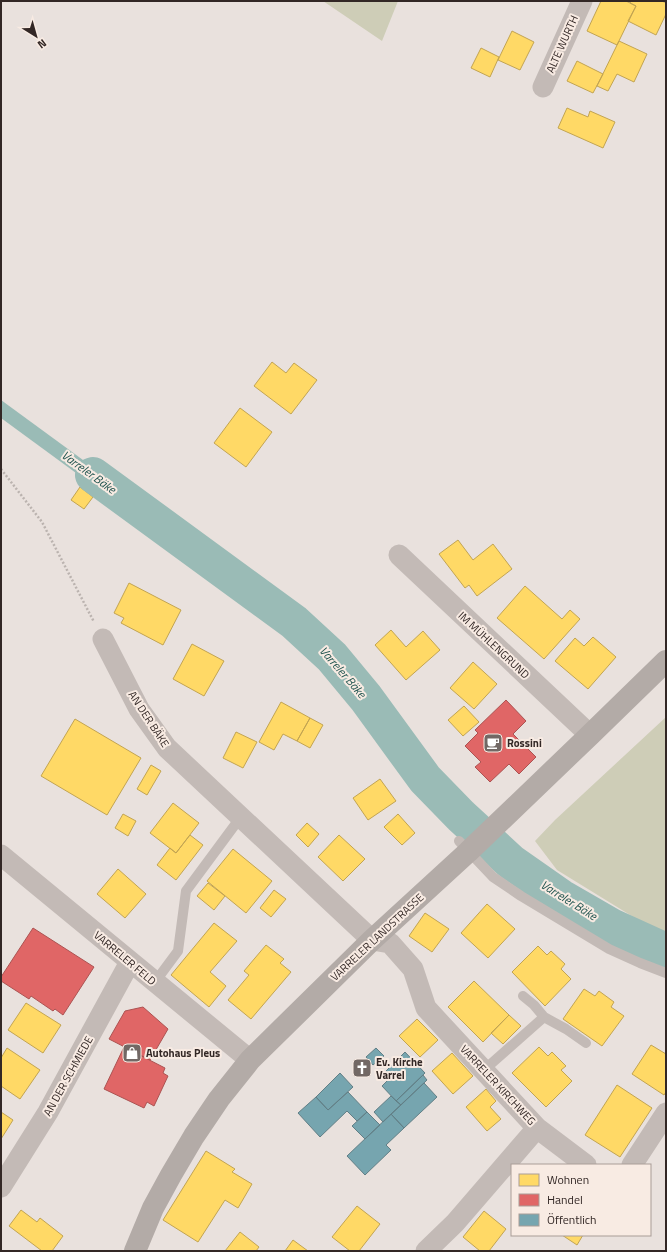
<svg xmlns="http://www.w3.org/2000/svg" width="667" height="1252" viewBox="0 0 667 1252" font-family="'Titillium Web',sans-serif">
  <style>
    .green { fill: #cecdb7 }
    .water { fill: #9abbb6 }
    .homes { fill: #ffd966; stroke: #c2a452 }
    .shops { fill: #e06666; stroke: #ac5352 }
    .public { fill: #76a5af; stroke: #627f86 }
    .lines { fill: none; stroke-linecap: round; stroke-linejoin: round }
    .river { stroke: #9abbb6; stroke-width: 36 }
    .path { stroke: #bbb3af; stroke-width: 2.5; stroke-dasharray: 2 2; stroke-linecap: butt }
    .service { stroke: #c3bab6; stroke-width: 10 }
    .minor { stroke: #c3bab6; stroke-width: 21 }
    .secondary { stroke: #b3aba7; stroke-width: 22 }
    .labels { text-anchor: middle; dominant-baseline: central; stroke-width: 4; stroke-linejoin: round; paint-order: stroke }
    .street-label { font-size: 11px; fill: #322725; stroke: #f8ebe3 }
    .poi-label { font-size: 11px; font-weight: bold; fill: #322725; stroke: #f8ebe3; text-anchor: start }
    .water-label { font-size: 12px; font-style: italic; fill: #1d524d; stroke: #f8ebe3 }
  </style>
  <rect width="100%" height="100%" fill="#e9e1dd"/>
  <path class="green" d="M323 1H398L382 41Z
    M666 717V935L661 934 557 870 535 841 555 820Z"/>
  <path class="water" d="M1 400 124 490 133 504 117 503 1 418Z"/>
  <path class="homes" d="M601 1H626L636 6 617 45 587 31Z
    M631 1H662L666 3V14L656 35 628 21 636 6 630 3Z
    M512 31 534 42 520 70 498 60Z
    M619 41 647 54 634 82 617 74 608 91 597 86Z
    M481 48 499 57 490 77 471 68Z
    M577 61 603 74 593 93 567 81Z
    M567 108 588 117 590 111 615 122 603 148 558 128Z
    M272 362 286 373 294 363 317 380 291 414 254 386Z
    M240 408 272 432 246 467 214 443Z
    M80 487 93 497 84 509 71 500Z
    M458 540 473 560 493 544 512 569 477 596 469 585 465 588 439 554Z
    M129 583 181 610 163 645 121 623 124 618 114 613Z
    M525 586 562 619 570 610 580 619 544 659 497 618Z
    M391 630 406 647 423 631 440 650 406 680 375 645Z
    M593 637 616 657 588 689 555 661 575 638 584 646Z
    M192 644 224 661 204 696 173 679Z
    M473 662 497 684 474 709 450 688Z
    M281 702 310 718 297 741 283 734 274 750 259 742Z
    M464 706 479 722 463 736 448 720Z
    M310 718 323 725 310 748 297 741Z
    M75 719 141 758 107 815 41 776Z
    M236 732 257 742 243 768 223 758Z
    M151 765 161 771 147 795 137 789Z
    M380 779 396 801 368 820 353 798Z
    M173 803 199 823 176 853 150 833Z
    M123 814 136 821 128 836 115 828Z
    M398 814 415 833 402 845 384 827Z
    M307 823 319 834 308 847 296 835Z
    M190 835 203 845 176 880 157 865 170 848 176 853Z
    M339 835 365 859 343 881 318 857Z
    M233 849 272 881 246 913 207 881Z
    M118 869 146 894 125 918 97 894Z
    M208 883 225 896 214 910 197 896Z
    M274 890 286 899 271 917 260 908Z
    M487 904 515 929 488 958 461 933Z
    M425 913 449 929 432 952 409 936Z
    M214 923 237 941 210 972 226 986 209 1007 171 975Z
    M266 945 284 959 280 963 291 972 251 1019 228 1000 249 975 244 971Z
    M538 946 547 955 551 951 565 964 561 969 571 979 545 1006 512 972Z
    M474 981 509 1015 483 1042 448 1007Z
    M584 989 595 996 599 991 614 1002 611 1007 624 1016 602 1046 563 1019Z
    M26 1003 61 1025 43 1053 8 1030Z
    M509 1015 521 1026 503 1044 491 1033Z
    M417 1019 438 1040 420 1057 399 1036Z
    M651 1045 666 1054V1092L664 1095 632 1074Z
    M539 1047 548 1056 552 1052 566 1066 561 1070 572 1081 546 1107 512 1073Z
    M7 1048 40 1070 20 1099 1 1086V1058Z
    M452 1053 473 1076 453 1094 432 1071Z
    M617 1085 652 1108 620 1157 585 1135Z
    M486 1089 496 1101 490 1107 501 1119 487 1131 466 1107Z
    M1 1112 13 1120 1 1139Z
    M206 1151 235 1169 232 1172 252 1184 238 1208 225 1200 198 1242 163 1220Z
    M357 1206 380 1224 359 1251H350L332 1237Z
    M21 1210 37 1222 40 1218 63 1236 52 1251H42L9 1226Z
    M484 1211 506 1229 489 1251H480L463 1237Z
    M240 1232 259 1247 256 1251H225Z
    M562 1235H583L577 1245Z
    M293 1240 308 1251H285Z"/>
  <path class="shops" d="M506 700 526 721 513 734 536 757 519 774 509 764 490 782 475 767 481 762 465 746 478 733 475 730Z
    M33 928 94 967 63 1015 55 1009 53 1011 31 996 29 999 1 981V977Z
    M143 1007 168 1029 150 1060 109 1039 125 1011Z
    M124 1047 165 1068 163 1073 168 1076 154 1106 147 1102 144 1108 104 1089Z"/>
  <path class="public" d="M376 1048 384 1056 373 1065 366 1057Z
    M405 1052 425 1073 396 1101 382 1086 387 1081 382 1075Z
    M340 1073 353 1087 328 1110 316 1097Z
    M423 1075 427 1080 401 1105 396 1101Z
    M424 1083 437 1097 404 1128 391 1114Z
    M348 1092 367 1112 357 1121 347 1111 320 1137 298 1113 316 1097 328 1110Z
    M391 1096 401 1105 383 1122 374 1112Z
    M367 1112 380 1125 365 1139 352 1126Z
    M391 1114 404 1128 386 1145 391 1150 365 1175 347 1156Z"/>
  <g class="lines">
    <path class="river" d="M93 475 294 622 332 657 366 698 425 779 461 816 511 862 561 897 613 927 666 951"/>
    <path class="path" d="M1 469 42 522 94 622"/>
    <path class="service" d="M459 841 493 877 521 896 609 949 640 963 666 973
      M155 982 178 951 186 891 240 818
      M523 996 534 1005 544 1017
      M484 1070 544 1017 566 1029 586 1043"/>
    <path class="minor" d="M543 87 582 1
      M399 555 590 735
      M103 639 139 709 167 748 372 940 390 943 413 969 426 1008 537 1128 455 1223 426 1251
      M1 855 250 1060
      M537 1128 586 1165
      M632 1165 666 1113
      M1 1187 48 1112 130 962"/>
    <path class="secondary" d="M135 1251 153 1208 171 1175 194 1136 219 1099 250 1060 372 940 468 852 590 735 666 661"/>
  </g>
  <defs>
    <g id="cafe-square" transform="scale(1)"><rect x="-9" y="-9" width="18" height="18" rx="4" fill="#726865" stroke="#f8ebe3"/><path d="M-5.5-4.5H6V0H3Q3 3.5 0 3.5H-2.5Q-5.5 3.5-5.5 0ZM3-3.2v2h1.7v-2ZM-6 4.5H4V6H-6Z" fill="#fff"/></g>
    <g id="shop-square" transform="scale(1)"><rect x="-9" y="-9" width="18" height="18" rx="4" fill="#726865" stroke="#f8ebe3"/><path d="M-5-2.5h2.3a2.7 3.5 0 0 1 5.4 0H5L5.5 6h-11ZM-1.5-2.5h3a1.5 2.3 0 0 0-3 0Z" fill="#fff"/></g>
    <g id="church-square" transform="scale(1)"><rect x="-9" y="-9" width="18" height="18" rx="4" fill="#726865" stroke="#f8ebe3"/><path d="M-1.2-6h2.4v3.5h3.3v2.4h-3.3V6h-2.4V-.1h-3.3v-2.4h3.3Z" fill="#fff"/></g>
  </defs>
  <g fill-rule="evenodd">
    <use href="#cafe-square" x="493" y="743"/>
    <use href="#shop-square" x="132" y="1053"/>
    <use href="#church-square" x="362" y="1068"/>
  </g>
  <g class="labels">
    <g class="street-label">
      <text transform="translate(562 44) rotate(-66)">ALTE WURTH</text>
      <text transform="translate(494 645) rotate(43)">IM MÜHLENGRUND</text>
      <text transform="translate(149 719) rotate(57)">AN DER BÄKE</text>
      <text transform="translate(377 937) rotate(-43)">VARRELER LANDSTRASSE</text>
      <text transform="translate(125 958) rotate(40)">VARRELER FELD</text>
      <text transform="translate(68 1076) rotate(-61)">AN DER SCHMIEDE</text>
      <text transform="translate(498 1085) rotate(47)">VARRELER KIRCHWEG</text>
    </g>
    <g class="poi-label">
      <text x="507" y="743">Rossini</text>
      <text x="146" y="1053">Autohaus Pleus</text>
      <text x="376" y="1062">Ev. Kirche<tspan x="376" dy="13">Varrel</tspan></text>
    </g>
    <g class="water-label">
      <text transform="translate(89 472) rotate(36)">Varreler Bäke</text>
      <text transform="translate(343 672) rotate(49)">Varreler Bäke</text>
      <text transform="translate(569 900) rotate(32)">Varreler Bäke</text>
    </g>
  </g>
  <rect width="667" height="1252" fill="none" stroke="#322725" stroke-width="4"/>
  <rect x="511" y="1164" width="140" height="72" fill="#f8ebe3" stroke="#a99d97"/>
  <rect x="519" y="1174" width="20" height="12" fill="#ffd966" stroke="#a99d97"/>
  <text x="547" y="1184" font-size="12" fill="#322725">Wohnen</text>
  <rect x="519" y="1194" width="20" height="12" fill="#e06666" stroke="#a99d97"/>
  <text x="547" y="1204" font-size="12" fill="#322725">Handel</text>
  <rect x="519" y="1214" width="20" height="12" fill="#76a5af" stroke="#a99d97"/>
  <text x="547" y="1224" font-size="12" fill="#322725">Öffentlich</text>
  <g transform="translate(36 36) rotate(143)" stroke="#f8ebe3" stroke-width="3" paint-order="stroke">
  <path d="M0-3L7 15L0 10L-7 15Z" fill="#322725"/>
  <text y="-6" font-size="11" font-weight="bold" text-anchor="middle" fill="#322725">N</text>
  </g>
</svg>
